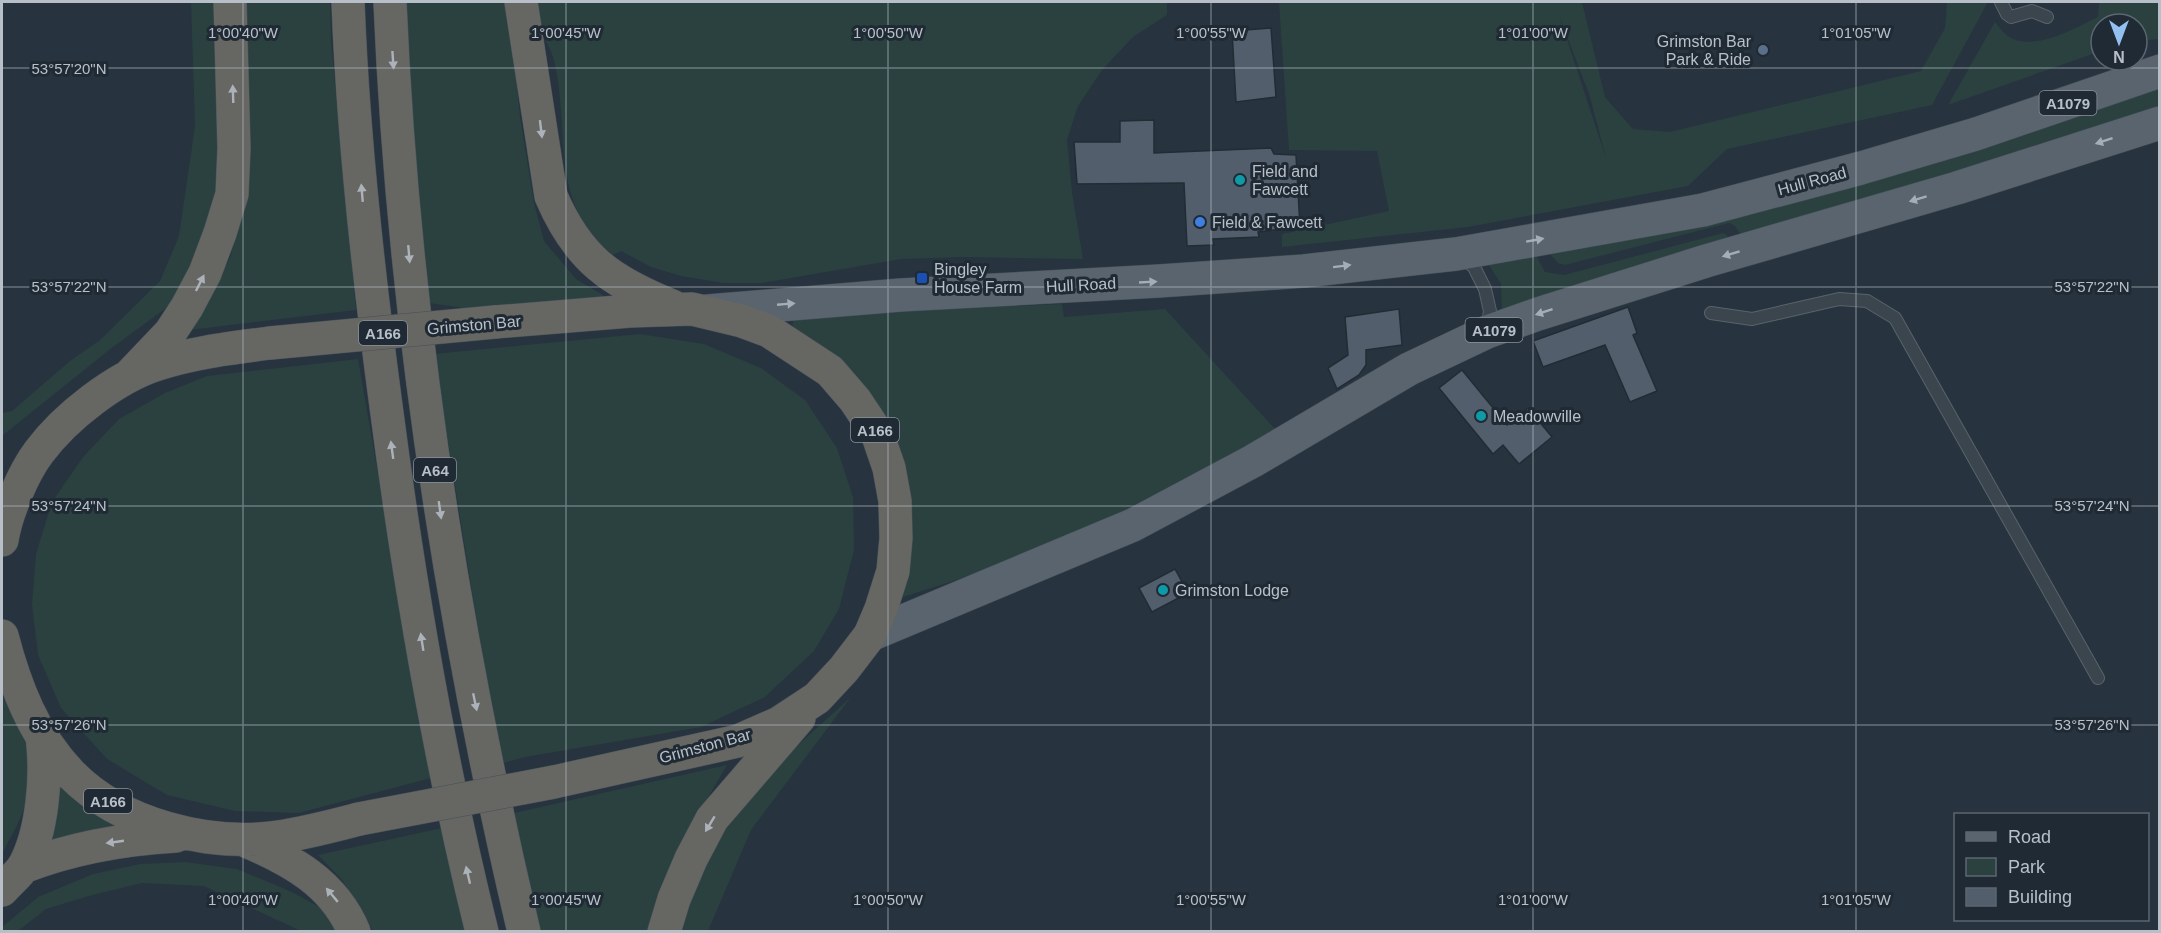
<svg xmlns="http://www.w3.org/2000/svg" width="2161" height="933" viewBox="0 0 2161 933" font-family="Helvetica,sans-serif">
  <style>
    .green { fill: #2a4140; fill-rule: evenodd }
    .building { fill: #525e6c; stroke: #222c35; stroke-width: 1.5 }
    .lines { fill: none; stroke-linecap: round; stroke-linejoin: round }
    .service-casing { stroke: #59636c; stroke-width: 14 }
    .primary-casing { stroke: #444e57; stroke-width: 34 }
    .trunk-casing { stroke: #465059; stroke-width: 34 }
    .service { stroke: #3b454e; stroke-width: 12 }
    .primary { stroke: #59646e; stroke-width: 33 }
    .trunk { stroke: #666663; stroke-width: 33 }
    .trunk-bridge-casing { stroke: #465059; stroke-width: 34; stroke-linecap: butt }
    .trunk-bridge { stroke: #666663; stroke-width: 33 }
    .oneway { fill: #abb2ba }
    .oneway2 { fill: #a4aeb7 }
    .ticks { fill: none; stroke: #b7c0c9; stroke-width: 1.5; stroke-opacity: 0.45 }
    .service-dot { fill: #5c6f8a; stroke: #202a34; stroke-width: 2 }
    .culture-dot { fill: #0f9aa8; stroke: #202a34; stroke-width: 2 }
    .shop-dot { fill: #3f7fe0; stroke: #202a34; stroke-width: 2 }
    .transit-dot { fill: #1a4fb4; stroke: #202a34; stroke-width: 2 }
    .labels { text-anchor: middle; dominant-baseline: central; stroke-width: 6; stroke-linejoin: round; paint-order: stroke }
    .shield { fill: #202a34; stroke: #8a939c; stroke-width: 1.5 }
    .shield-label { font-size: 15px; font-weight: bold; fill: #b7c0c9 }
    .poi-label { font-size: 16px; fill: #b7c0c9; stroke: #202a34; text-anchor: start }
    .street-label { font-size: 16px; fill: #b7c0c9; stroke: #202a34 }
    .ticks-label { font-size: 15px; text-anchor: middle; fill: #b7c0c9; stroke: #202a34; stroke-width: 6; stroke-linejoin: round; paint-order: stroke }
  </style>
  <rect width="100%" height="100%" fill="#27333e"/>
  <path class="green" d="M191 2H213L220 142 214 200 196 256 169 306 109 350 2 436V413L12 411 70 361 100 340 160 281 179 236 195 126Z
    M242 2H330L331 41 356 310 189 330 230 258 245 204Z
    M406 2H509L520 117 534 203 544 241 576 279 603 295 594 304 492 312 429 303 413 126Z
    M530 2H1167V15L1133 37 1102 70 1078 106 1067 140 1072 192 1083 259 961 257 901 259 762 283H723L681 276 651 267 621 251 613 255C549 206 570 134 555 65 551 42 532 25 530 2Z
    M1279 2H1582L1605 97 1633 129 1670 132 1921 71 1945 28 1947 2H1988L1932 105 1727 149 1688 186 1468 227 1282 247V234L1389 211 1377 151 1289 150ZM1558 12 1590 97 1606 158Z
    M2099 2H2159V39L2137 41V24H2101V51L1948 105 1995 22C1999 26 2003 33 2008 36 2032 53 2075 28 2098 17Z
    M2159 89V108L1988 166 1742 236 1734 225 1729 223 1565 265 1558 263 1550 254 1984 148Z
    M1723 233 1727 235 1729 241 1502 314 1501 284 1487 262 1537 257 1545 272 1564 275Z
    M1062 304 1064 317 1165 309 1276 430 1102 522 1006 564 897 599 901 483 792 332 793 320 918 310Z
    M640 334 704 344 761 368 805 400 837 448 853 497 854 550 839 609 814 651 765 697 701 727 525 757 504 763 483 660 434 354Z
    M358 359 431 778 299 813 235 811 167 795 107 759 61 708 38 655 32 604 36 554 52 502 83 457 119 419 165 393 207 376Z
    M2 686C19 717 35 757 28 794 24 815 12 835 2 854Z
    M851 697 751 830 708 931 680 932 690 895 722 831 755 784Z
    M727 765 695 820 652 931H538L514 813Z
    M56 783 115 824 114 827 52 845 46 835Z
    M442 828 465 931H373L342 880 318 855Z
    M185 862 237 869 292 892 325 910 336 931H301L204 886 142 883 92 895 46 909 18 931 2 932V927L38 897 93 874 140 864Z"/>
  <path class="building" d="M1271 28 1276 97 1236 102 1232 31Z
    M1154 120V153L1271 148 1274 154 1296 155 1300 227 1258 232 1259 237 1213 239 1214 245 1187 246 1184 183 1077 184 1074 142H1120V121Z
    M1628 307 1637 333 1633 335 1657 391 1630 402 1605 345 1543 367 1533 341Z
    M1399 309 1402 345 1366 350V365L1359 375 1337 389 1328 368 1348 355 1345 317Z
    M1462 370 1507 425 1528 408 1552 437 1519 464 1503 445 1493 454 1439 388Z
    M1175 569 1188 593 1152 612 1139 588Z"/>
  <g class="lines">
    <g class="service-casing">
      <path id="service" d="M2001 2 2007 14 2011 17 2032 11 2047 17
        M1462 258 1474 267 1485 289 1490 311 1487 330
        M1711 313 1752 319 1839 299 1867 301 1895 318 2098 678"/>
    </g>
    <g class="primary-casing">
      <path id="primary" d="M708 311 901 295 1159 281 1304 271 1456 254 1703 210 1861 168 1976 134 2160 71
        M870 635 1133 525 1253 461 1409 369 1487 332 1538 314 1706 261 1957 188 2160 123"/>
    </g>
    <g class="trunk-casing">
      <path id="trunk" d="M348 2C353 137 368 272 386 406 409 583 439 759 482 932
        M390 2C403 315 452 627 524 932
        M521 2 551 196C578 259 610 281 672 306
        M495 322 630 311 692 309 742 321 769 331 830 371 855 400 877 433 889 468 895 501 896 538 893 571 881 609 870 635 844 669 817 698 779 723 738 741 554 782
        M130 375 170 333 187 307 205 273 220 233 232 194 234 148 230 2
        M2 540C6 514 23 473 39 452 65 417 116 377 158 364 194 352 233 348 270 343
        M2 636C15 686 34 736 71 774 121 825 209 847 278 837 306 833 332 826 359 819
        M244 840C291 860 334 883 354 932
        M23 867C72 848 123 839 176 836
        M2 890C9 882 19 874 24 866 43 831 47 775 42 737
        M664 932 674 899 691 859 712 819 799 718"/>
    </g>
    <use href="#service" class="service"/>
    <use href="#primary" class="primary"/>
    <use href="#trunk" class="trunk"/>
    <g class="trunk-bridge-casing">
      <path id="trunk-bridge" d="M270 343 495 322
        M359 819 554 782"/>
    </g>
    <use href="#trunk-bridge" class="trunk-bridge"/>
  </g>
  <defs><path id="oneway-solid" d="M-6-.8H1V-3.2L6.5 0L1 3.2V.8H-6Z" transform="scale(1.5)"/></defs>
  <g class="oneway">
    <use href="#oneway-solid" transform="translate(393 60) rotate(86)"/>
    <use href="#oneway-solid" transform="translate(233 94) rotate(-92)"/>
    <use href="#oneway-solid" transform="translate(541 129) rotate(83)"/>
    <use href="#oneway-solid" transform="translate(362 193) rotate(-95)"/>
    <use href="#oneway-solid" transform="translate(409 254) rotate(85)"/>
    <use href="#oneway-solid" transform="translate(200 283) rotate(-63)"/>
    <use href="#oneway-solid" transform="translate(392 450) rotate(-98)"/>
    <use href="#oneway-solid" transform="translate(440 510) rotate(82)"/>
    <use href="#oneway-solid" transform="translate(422 642) rotate(-99)"/>
    <use href="#oneway-solid" transform="translate(475 702) rotate(78)"/>
    <use href="#oneway-solid" transform="translate(710 824) rotate(121)"/>
    <use href="#oneway-solid" transform="translate(115 842) rotate(172)"/>
    <use href="#oneway-solid" transform="translate(468 875) rotate(-103)"/>
    <use href="#oneway-solid" transform="translate(332 895) rotate(-130)"/>
  </g>
  <g class="oneway2">
    <use href="#oneway-solid" transform="translate(2104 141) rotate(162)"/>
    <use href="#oneway-solid" transform="translate(1918 199) rotate(163)"/>
    <use href="#oneway-solid" transform="translate(1535 240) rotate(-10)"/>
    <use href="#oneway-solid" transform="translate(1731 254) rotate(163)"/>
    <use href="#oneway-solid" transform="translate(1342 266) rotate(-7)"/>
    <use href="#oneway-solid" transform="translate(1148 282) rotate(-3)"/>
    <use href="#oneway-solid" transform="translate(786 304) rotate(-5)"/>
    <use href="#oneway-solid" transform="translate(1544 312) rotate(162)"/>
  </g>
  <path class="ticks" d="M243 2V932M566 2V932M888 2V932M1211 2V932M1533 2V932M1856 2V932M2 68H2160M2 287H2160M2 506H2160M2 725H2160"/>
  <circle class="service-dot" cx="1763" cy="50" r="6"/>
  <g class="culture-dot">
    <circle cx="1240" cy="180" r="6"/>
    <circle cx="1481" cy="416" r="6"/>
    <circle cx="1163" cy="590" r="6"/>
  </g>
  <circle class="shop-dot" cx="1200" cy="222" r="6"/>
  <rect class="transit-dot" x="916" y="272" width="12" height="12" rx="3"/>
  <g class="labels">
    <g class="shield">
      <rect x="2039.5" y="91" width="57" height="24" rx="4.5"/>
      <rect x="1465.5" y="318" width="57" height="24" rx="4.5"/>
      <rect x="359" y="321" width="48" height="24" rx="4.5"/>
      <rect x="851" y="418" width="48" height="24" rx="4.5"/>
      <rect x="414" y="458" width="42" height="24" rx="4.5"/>
      <rect x="84" y="789" width="48" height="24" rx="4.5"/>
    </g>
    <g class="shield-label">
      <text x="2068" y="103">A1079</text>
      <text x="1494" y="330">A1079</text>
      <text x="383" y="333">A166</text>
      <text x="875" y="430">A166</text>
      <text x="435" y="470">A64</text>
      <text x="108" y="801">A166</text>
    </g>
    <g class="poi-label">
      <text x="1751" y="41" text-anchor="end">Grimston Bar<tspan x="1751" dy="18">Park &amp; Ride</tspan></text>
      <text x="1252" y="171">Field and<tspan x="1252" dy="18">Fawcett</tspan></text>
      <text x="1212" y="222">Field &amp; Fawcett</text>
      <text x="934" y="269">Bingley<tspan x="934" dy="18">House Farm</tspan></text>
      <text x="1493" y="416">Meadowville</text>
      <text x="1175" y="590">Grimston Lodge</text>
    </g>
    <g class="street-label">
      <text transform="translate(1812 181) rotate(-15)">Hull Road</text>
      <text transform="translate(1081 285) rotate(-3)">Hull Road</text>
      <text transform="translate(474 325) rotate(-5)">Grimston Bar</text>
      <text transform="translate(705 746) rotate(-15)">Grimston Bar</text>
    </g>
  </g>
  <g class="ticks-label">
    <text x="243" y="38">1°00'40"W</text>
    <text x="566" y="38">1°00'45"W</text>
    <text x="888" y="38">1°00'50"W</text>
    <text x="1211" y="38">1°00'55"W</text>
    <text x="1533" y="38">1°01'00"W</text>
    <text x="1856" y="38">1°01'05"W</text>
    <text x="69" y="74">53°57'20"N</text>
    <text x="2092" y="292">53°57'22"N</text>
    <text x="69" y="292">53°57'22"N</text>
    <text x="2092" y="511">53°57'24"N</text>
    <text x="69" y="511">53°57'24"N</text>
    <text x="2092" y="730">53°57'26"N</text>
    <text x="69" y="730">53°57'26"N</text>
    <text x="243" y="905">1°00'40"W</text>
    <text x="566" y="905">1°00'45"W</text>
    <text x="888" y="905">1°00'50"W</text>
    <text x="1211" y="905">1°00'55"W</text>
    <text x="1533" y="905">1°01'00"W</text>
    <text x="1856" y="905">1°01'05"W</text>
  </g>
  <rect width="2161" height="933" fill="none" stroke="#b7c0c9" stroke-width="6"/>
  <rect x="1954" y="813" width="195" height="108" fill="#202a34" stroke="#5c6670" stroke-width="1.5"/>
  <rect x="1966" y="832" width="30" height="9" fill="#59646e" stroke="#5c6670" stroke-width="1.5"/>
  <text x="2008" y="843" font-size="18" fill="#b7c0c9">Road</text>
  <rect x="1966" y="858" width="30" height="18" fill="#2a4140" stroke="#5c6670" stroke-width="1.5"/>
  <text x="2008" y="873" font-size="18" fill="#b7c0c9">Park</text>
  <rect x="1966" y="888" width="30" height="18" fill="#525e6c" stroke="#5c6670" stroke-width="1.5"/>
  <text x="2008" y="903" font-size="18" fill="#b7c0c9">Building</text>
  <g transform="translate(2119 42) rotate(180)"><circle r="28" fill="#202a34" stroke="#5c6670" stroke-width="1.5"/>
  <path d="M0-4.5L10 22L0 15L-10 22Z" fill="#94c0f1"/>
  <text y="-9" font-size="16" font-weight="bold" text-anchor="middle" fill="#b7c0c9">N</text>
  </g>
</svg>
